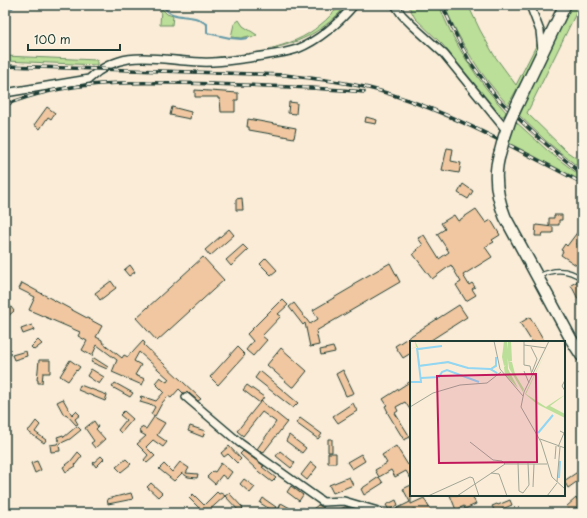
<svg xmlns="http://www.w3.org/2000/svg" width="587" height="518" viewBox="0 0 587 518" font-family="'Playpen Sans',sans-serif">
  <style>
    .green { fill: #bbde98; stroke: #6d8e66 }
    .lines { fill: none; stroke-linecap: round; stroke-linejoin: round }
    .stream { stroke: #6499a7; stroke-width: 2 }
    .building { fill: #f0c7a0; stroke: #1f3d34 }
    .service-casing { stroke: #1f3d34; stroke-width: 6 }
    .minor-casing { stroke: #1f3d34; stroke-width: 10 }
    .primary-casing { stroke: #1f3d34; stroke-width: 14 }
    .service { stroke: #fcf5e5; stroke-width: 3.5 }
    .minor { stroke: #fcf5e5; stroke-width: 7 }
    .primary { stroke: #fcf5e5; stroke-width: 11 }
    .rail-casing { stroke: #1f3d34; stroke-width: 3.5 }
    .rail { stroke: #fcf5e5; stroke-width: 2; stroke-dasharray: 6; stroke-linecap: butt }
    .primary-bridge-casing { stroke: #1f3d34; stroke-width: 14; stroke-linecap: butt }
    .primary-bridge { stroke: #fcf5e5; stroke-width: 11 }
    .inset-river { fill: none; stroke: #92d6f3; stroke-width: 2 }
    .inset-road { fill: none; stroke: #a2a696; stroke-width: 1 }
    .view { fill: #c2185b; fill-opacity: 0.15; stroke: #c2185b; stroke-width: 2 }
    .inset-edge { fill: none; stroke: #1f3d34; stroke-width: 2 }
  </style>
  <rect width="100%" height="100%" fill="#faecd7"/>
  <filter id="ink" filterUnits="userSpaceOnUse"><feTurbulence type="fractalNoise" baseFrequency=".025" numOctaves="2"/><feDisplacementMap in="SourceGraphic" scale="8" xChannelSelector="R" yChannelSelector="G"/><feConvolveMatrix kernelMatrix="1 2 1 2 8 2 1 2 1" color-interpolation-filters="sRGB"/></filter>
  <g filter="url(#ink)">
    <path class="green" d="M341 5H347C323 31 303 42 269 49 288 44 305 38 320 25 327 20 334 11 341 5Z
      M408 5H439C454 45 478 81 506 112L504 116H501L443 45 415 18Z
      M444 5H468L480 30 494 55 516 85 537 44 538 32 539 49 508 105C480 75 460 42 444 5Z
      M570 5H580L527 113 566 151 582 162V170L546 141 518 114Z
      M161 8 167 14 173 16 172 25H160Z
      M239 20 243 26 257 35 251 38 249 36 241 38 231 37 234 24Z
      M5 56 97 60V65L5 61Z
      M515 121 548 151 582 177V181L509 143Z"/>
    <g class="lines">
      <path class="stream" d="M152 5 164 7C171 18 184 15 195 18 199 19 203 22 207 24V33L230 38 241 39 248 38
        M5 7 12 8 15 5"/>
    </g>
    <path class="building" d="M195 90 238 93V100H235V112H221L220 99H218V97H195Z
      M289 102 297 103 296 114 288 113Z
      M47 107 55 113 51 119 48 117 40 129 34 125Z
      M172 107 191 112 190 119 170 115Z
      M366 117 377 120 376 124 365 122Z
      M248 119 296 128 294 138 249 130V127H247Z
      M447 148 453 149 451 161 461 163 459 173 442 170Z
      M463 184 473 191 468 199 458 193Z
      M242 198 243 210H236V199Z
      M476 209 486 223 491 220 500 235 492 240 494 242 485 247 492 257 463 275 469 285 472 283 475 287 472 289 476 295 466 301 456 285 461 282 451 265 432 279 413 254 418 250 417 249 423 245 418 238 424 235 439 259 449 252 437 234 445 229 441 223 454 215 458 221Z
      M554 215H562V220H559V225H549V218H554Z
      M536 225 553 227V233H543L542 236H535Z
      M582 226V238L577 244 582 249V269L561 255 563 251 561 250 565 244 567 246Z
      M229 229 234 235 210 256 205 250Z
      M243 245 248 250 231 266 226 260Z
      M203 257 224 280 157 341 136 318Z
      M266 258 277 270 271 275 260 264Z
      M390 263 400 282 316 331 319 345 310 347 305 323 303 325 289 307 294 303 310 324 318 319 313 310 354 286 353 284Z
      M130 265 135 272 129 276 124 270Z
      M111 281 116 288 100 300 95 293Z
      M578 281 582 289V307L571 285Z
      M22 283 102 326 96 337 102 340V342L122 358 124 355 128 357 131 352 132 353 143 341 145 343 144 345 201 399 198 401 189 393H183L179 389 171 398 168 396 162 403 155 416 151 414 155 407 151 404 150 405 140 402 142 398 140 397 141 396 156 401 164 392 155 383 160 377 167 382 169 379 139 352 134 361 141 365 135 375 145 379 142 385 112 372 117 360 97 345 92 356 82 350 87 341 78 336 80 332 29 310 35 297 19 289Z
      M5 299 14 311 7 317 5 314Z
      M282 299 288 305 278 314 281 316 262 336 267 340 253 356 246 350 253 341 247 334Z
      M459 305 467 317 428 342H411V353L403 358 395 346Z
      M530 317 545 342H532L520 323Z
      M32 325 34 330 23 334 21 329Z
      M38 340 42 344 34 350 31 347Z
      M237 347 245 355 218 385 210 377Z
      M333 347 335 352 321 355 320 350Z
      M281 348 307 371 294 387H292L267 365Z
      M26 351 27 356 14 360 12 355Z
      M94 358 108 367 107 369 91 362Z
      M39 360H50V373H43L42 383H38V380H37Z
      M70 360 80 367 77 371 76 370 68 381 60 376Z
      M91 369 104 377 99 384 87 376Z
      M343 370 354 393 346 396 336 374Z
      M260 371 298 403 293 408 255 378Z
      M411 381V411L405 402 396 407 398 411 395 413 410 437 404 440 387 412H388L385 406 387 405 383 399Z
      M115 383 133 393 130 397 112 387Z
      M80 385 107 395 105 401 78 390Z
      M247 385 264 397 260 403 243 390Z
      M63 399 72 415 76 411 80 415 75 419 78 424 76 425 66 414 64 415 57 402Z
      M261 401 287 422 263 453 257 449 276 422 262 412 243 436 237 431Z
      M353 403 357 411 338 423 333 416Z
      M124 411 133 419 121 433 118 430 126 420 120 415Z
      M154 417 165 423 157 435 167 442 163 447 153 440 146 447 155 456 147 463 144 460 148 455 137 444 146 436 139 432 141 427 146 429Z
      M300 418 322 434 318 439 296 423Z
      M36 421 40 425 35 432 46 440 44 443 27 431 30 429Z
      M94 421 98 427 96 429 105 439 95 448 91 443 94 441 85 428Z
      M77 426 81 430 70 439 59 444 60 451 51 452 50 445 57 444 59 441 57 437 63 435 64 437Z
      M190 426 205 431 203 437 188 431Z
      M289 435 306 448 302 453 286 441Z
      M328 439H332V452H328Z
      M229 446 241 459 237 463 228 454 224 457 221 453Z
      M396 446 408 465 411 463V479L406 471 395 477 391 470 379 477 375 470 387 463 382 455Z
      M243 451 264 466 262 467 276 478 272 482 259 472 240 454Z
      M280 451 295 463 291 468 276 456Z
      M78 452 82 456 75 465 76 466 66 472 63 467 70 462Z
      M328 453H336V463H328Z
      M361 454 365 461 352 469 347 462Z
      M101 456 104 459 96 467 93 463Z
      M126 459 131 464 121 472 116 467Z
      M37 461 41 470 35 473 31 463Z
      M180 462 189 468 186 473 198 474 197 478 188 477 182 473 174 481 159 469 164 464 172 472Z
      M311 462 317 467 307 480 301 475Z
      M221 463 232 472 227 479 222 475 215 484 207 477 213 471 215 472Z
      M582 469V478L568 488 564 481Z
      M349 477 353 485 333 493 329 485Z
      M379 477 383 483 364 495 361 489Z
      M244 479 255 487 250 493 240 484Z
      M151 483 162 493 158 497 147 487Z
      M411 485V504L424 498 432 513H416L414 509 406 513H398L396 509 410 502 403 489Z
      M291 486 303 495 299 501 287 492Z
      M217 492 219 494 221 493 225 496 206 513H204L189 498 193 494 204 505Z
      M131 493 133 499 108 504 107 499Z
      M229 493 243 508 240 512 225 496Z
      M450 495H472L476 504 465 509 464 506 456 510Z
      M263 498 276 507 273 511 260 503Z
      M576 498 581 504 571 512 566 507Z
      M396 500 398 505 389 510 386 505Z
      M510 500 512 505 495 512 492 506 497 504 498 505Z
      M281 503 290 508 287 513 279 508Z
      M318 505 324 508 318 513H308Z
      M345 507 349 508 351 513H332Z
      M304 508V513H290L289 510Z"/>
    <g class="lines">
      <g class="service-casing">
        <path id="service" d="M539 276C553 269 568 268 582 279"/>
      </g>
      <g class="minor-casing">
        <path id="minor" d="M395 5 402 15 412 25 444 54 506 130
          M530 5 540 31 542 50
          M5 93 89 79C124 46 159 61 201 62 217 63 233 60 249 58 265 55 282 54 297 49 318 41 340 22 354 5
          M186 397 240 443 323 502 344 501 378 511 380 513"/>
      </g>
      <g class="primary-casing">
        <path id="primary" d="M518 103 565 5
          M504 138 510 120
          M500 153C493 174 497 197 505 217L571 339 582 356"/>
      </g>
      <use href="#service" class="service"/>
      <use href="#minor" class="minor"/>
      <use href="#primary" class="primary"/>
      <g class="rail-casing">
        <path id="rail" d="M442 5 458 39 470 62 497 98 540 139 582 174
          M5 66 285 75C320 79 356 83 390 94 457 115 520 151 582 183
          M5 105C72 78 141 82 212 84 263 86 313 87 364 92"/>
      </g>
      <use href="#rail" class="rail"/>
      <g class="primary-bridge-casing">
        <path id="primary-bridge" d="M510 120 518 103
          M500 153 504 138"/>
      </g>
      <use href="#primary-bridge" class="primary-bridge"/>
    </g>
  </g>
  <g transform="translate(410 341)">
    <rect width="155" height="155" fill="#faecd7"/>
    <path d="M5 0 9 8 32 5 8 9 10 24 39 21 56 27H81L85 24 86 15V25L82 28 88 32 78 40 87 33 80 28 56 27 38 22 9 25 7 6 0 8 6 6ZM94 0H97L98 28 108 47 95 34 94 26 96 24 94 25 92 16ZM98 0H101L102 20 98 21H102L105 33 114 48 113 51 99 27 97 12ZM135 12 116 53 136 66 148 58 155 54 140 65 155 73V77L127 63 115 53Z" fill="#bbde98"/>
    <path class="inset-river" d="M8 8 32 5M9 25 38 21 58 27 80 28 87 32M81 28 86 25V16M11 37 29 36 32 31 37 29 69 41M0 41H11L7 7M128 92 143 74M149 137 150 120"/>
    <path class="inset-road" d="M84 0 90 28 113 55M114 0V4L136 7M139 0 114 51 111 66 131 101 142 136 155 148M154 0 155 16M114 4V24L120 25 122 34M121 6 127 18 122 31M114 30 119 42M155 39 152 45 155 50M0 66 23 52 50 44 77 42 91 31M130 98 155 107M60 101 83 119 92 120 95 123M148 106 154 92 150 90M145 118 146 105M108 122 109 150 113 152 119 144 118 122M81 132 89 133 97 155M147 141 150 106M123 146 124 123M18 155 60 136 63 137 69 155M47 155 95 123H137M137 155 147 142"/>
    <path class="view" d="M126 33 127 121 29 122 27 35Z"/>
    <rect width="155" height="155" class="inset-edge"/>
  </g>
  <rect width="587" height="518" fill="none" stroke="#fcf5e5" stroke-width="20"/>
  <rect x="10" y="10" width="567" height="498" fill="none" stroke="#1f3d34" stroke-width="1.5" filter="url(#ink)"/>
  <path d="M28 44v6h92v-6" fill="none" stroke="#1f3d34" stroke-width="2"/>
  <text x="34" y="44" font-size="12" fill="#1f3d34" stroke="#fcf5e5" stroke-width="3" paint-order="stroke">100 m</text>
</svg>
